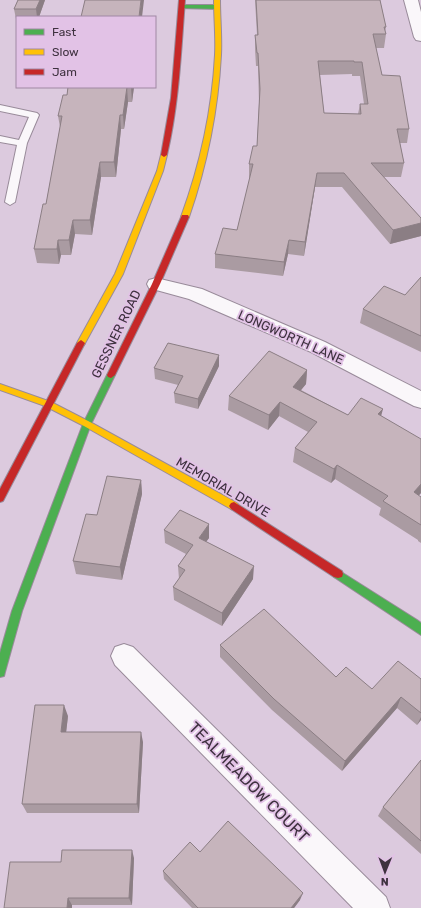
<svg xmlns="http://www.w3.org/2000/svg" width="421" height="908" viewBox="0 0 421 908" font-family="Rubik,sans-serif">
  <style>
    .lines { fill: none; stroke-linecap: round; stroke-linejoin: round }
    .lane-casing { stroke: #998b9a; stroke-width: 2 }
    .street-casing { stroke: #998b9a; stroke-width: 2 }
    .fast-casing { stroke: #998b9a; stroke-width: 2 }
    .slow-casing { stroke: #998b9a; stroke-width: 2 }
    .jam-casing { stroke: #998b9a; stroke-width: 2 }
    .lane { fill: #faf7fa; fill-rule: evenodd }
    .street { fill: #faf7fa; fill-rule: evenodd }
    .fast { fill: #4caf50; fill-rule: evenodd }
    .slow { fill: #ffc107; fill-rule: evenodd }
    .jam { fill: #c62828; fill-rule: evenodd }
    .wall { fill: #aa9ba2; fill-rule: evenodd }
    .shaded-wall { fill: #8b7e84 }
    .building { fill: #c6b4bc; stroke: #8b7e84; fill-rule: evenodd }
    .labels { text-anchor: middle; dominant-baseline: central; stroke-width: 3.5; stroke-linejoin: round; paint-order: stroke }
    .street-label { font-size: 13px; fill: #3e313f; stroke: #e2c2e6 }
    .near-street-label { font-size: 16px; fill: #3e313f; stroke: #e2c2e6 }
  </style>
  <rect width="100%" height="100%" fill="#dccade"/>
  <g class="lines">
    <g class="lane-casing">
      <path id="lane" d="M0 105 37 113 39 115 27 143 15 202 10 205 5 202 17 145 0 142V136L19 140 29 117 0 111Z"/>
    </g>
    <g class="street-casing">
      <path id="street" d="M404 0H418L421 12V41L416 40 414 37Z
        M156 278 202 289 325 342 421 391V408L414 406 311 352 189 299 149 288 147 284 149 280Z
        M124 644 133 647 386 897 390 908H353L115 665 111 656 115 647Z"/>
    </g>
    <g class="fast-casing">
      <path id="fast" d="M181 5H217L220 7 217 9 179 8V6Z
        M111 372 115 375 91 424 22 611 5 672 4 676 0 677V653L12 611 83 424 107 375Z
        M338 570 417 620 421 623V635L334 577 333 574 334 571Z"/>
    </g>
    <g class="slow-casing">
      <path id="slow" d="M214 0H220C220 18 222 37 221 55 218 111 207 165 189 217L185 219 181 217C200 165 212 111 215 55 216 37 214 18 214 0Z
        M164 153 167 155 163 171 123 274 84 345H78L77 343 115 274 157 171 161 155Z
        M0 384 51 402 90 422 237 503 239 506 237 509 234 510 231 509 84 426 45 406 0 390Z"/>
    </g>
    <g class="jam-casing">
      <path id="jam" d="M179 0H185C181 52 179 104 167 155L164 157 161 155 171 98Z
        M182 215H188L189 217 160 284 115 375 111 378 108 377 107 375 152 284Z
        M81 340 85 343 3 501 0 502V489L77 343Z
        M234 502 342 571 343 574 342 577 338 578 334 577 231 509 229 506 231 503Z"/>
    </g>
    <use href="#lane" class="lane"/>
    <use href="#street" class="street"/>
    <use href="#fast" class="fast"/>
    <use href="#slow" class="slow"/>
    <use href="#jam" class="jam"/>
  </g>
  <path class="wall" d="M18 0H45L39 17H17V19H16L14 9Z
    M255 0H380L386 27 385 32 386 34 384 48H376L382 75 409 129 407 143H400L404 163 401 177H384L421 218V236L390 244 342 187H315L304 256 288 254 283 276 215 268V254L237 230 250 178H249V164L257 146 259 103 258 66H256L255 49V35H257ZM352 74V76H360L364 104H360L358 114 324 113 320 75Z
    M68 87H134L132 102H128L124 129H121L116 177H101L92 235 75 234 71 255H61L59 264 37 263 34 249 46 204 60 127 58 116 67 95Z
    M421 277V352L360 323 363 309 405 295Z
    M219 366 198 409 175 403 174 393 178 385 155 379 154 368Z
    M307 370 306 384 301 390 348 415 381 416 421 493 418 496 421 497V543L418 541V540L379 515 381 508 335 479 331 483 293 462 295 448 308 432 279 416 268 430 228 410 229 396Z
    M141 480 142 494 122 580 76 574 73 561Z
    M164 530 209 538 206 542 253 579 222 626 174 600 173 587 179 579 178 566 186 554 165 543Z
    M220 645 336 677 372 689 421 679V720L417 725 397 708 342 771 272 710 220 657Z
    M68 716 66 732 143 742 139 813H27L22 804Z
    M421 760V854L378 816 383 807Z
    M200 852 300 900 294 908H192L164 879 163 871Z
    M134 858 132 905H72V908H4L61 862Z"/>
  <path class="shaded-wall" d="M40 0H45L39 17H37L36 9Z
    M141 0H144L142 17H139Z
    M127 87 128 102 124 129 123 115Z
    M131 87H134L132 102Z
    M120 115 121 129 116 177 114 162Z
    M100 162 101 177 92 235 90 220Z
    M317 173 315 187 304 256 305 242Z
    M73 220 75 234 71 255 69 240Z
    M421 223V236L390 244 393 230Z
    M58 240 61 255 59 264 57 249Z
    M289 240 288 254 283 276 284 262Z
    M219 355V366L198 409V399Z
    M307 370 306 384 292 401 293 387Z
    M280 402 279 416 268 430 269 415Z
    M383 409 379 424 378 414Z
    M337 465 335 479 331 483 334 469Z
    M141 480 142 494 122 580 120 567Z
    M421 484V493L409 506 414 492Z
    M209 524V538L199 551V538Z
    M254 566 253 579 222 626V613Z
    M401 697 397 708 342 771 345 761Z
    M64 705 68 716 65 742 61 732Z
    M421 717V720L417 725Z
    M141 732 143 742 139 813 137 804Z
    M132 850 134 858 132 905 129 898Z
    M303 893 300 900 294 908H291Z
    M68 898 72 905V908H67Z"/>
  <path class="building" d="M18 0H40L36 9H14Z
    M85 0H141L139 17H81Z
    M256 0H380L386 27H384L386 34H373L382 75 400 76 409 129H397L404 163H371L421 218V223L393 230 344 173H317L305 242 289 240 284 262 215 254 223 228 237 230 253 164H249L253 146H257L260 89 258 53H257L255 35H258ZM318 61H354V62H362L368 104H360L361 114 324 113Z
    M68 87H131H127L123 115H120L114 162H100L90 220H73L69 240H58L57 249H34L43 204H46L62 116H58L63 95H67Z
    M421 277V336L363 309 384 286 405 295Z
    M168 343 219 355 198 399 174 393 183 376 154 368Z
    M269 351 307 370 293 387 348 415 361 398 383 409 378 414 421 439V484L414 492 421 497V525L383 501 388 496 337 465 334 469 295 448 317 422 280 402 269 415 229 396Z
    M107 476 141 480 120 567 73 561 86 514 97 515Z
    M180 510 209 524 199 538 254 566 222 613 173 587 185 570 178 566 193 545 164 530Z
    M264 609 336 677 346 667 372 689 398 661 421 679V713L401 697 345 761 274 699 220 645Z
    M35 705H64L61 732H141L137 804H22Z
    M421 760V841L383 807Z
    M228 821 303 893 291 908H198L163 871 190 842 200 852Z
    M62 850H132L129 898H68L67 908H4L10 862H61Z"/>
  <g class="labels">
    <g class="street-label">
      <text transform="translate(116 334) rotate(-64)">GESSNER ROAD</text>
      <text transform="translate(291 337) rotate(24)">LONGWORTH LANE</text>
      <text transform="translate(223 487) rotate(30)">MEMORIAL DRIVE</text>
    </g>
    <g class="near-street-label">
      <text transform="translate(249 782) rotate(45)">TEALMEADOW COURT</text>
    </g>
  </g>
  <rect x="16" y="16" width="140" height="72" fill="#e2c2e6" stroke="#a088a3"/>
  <rect x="24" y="29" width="20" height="6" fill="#4caf50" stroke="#a088a3"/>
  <text x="52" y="36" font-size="12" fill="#3e313f">Fast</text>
  <rect x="24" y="49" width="20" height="6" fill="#ffc107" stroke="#a088a3"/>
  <text x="52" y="56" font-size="12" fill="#3e313f">Slow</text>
  <rect x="24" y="69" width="20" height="6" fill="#c62828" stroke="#a088a3"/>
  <text x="52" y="76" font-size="12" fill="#3e313f">Jam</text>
  <g transform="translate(385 872) rotate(181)" stroke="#e2c2e6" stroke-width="3" paint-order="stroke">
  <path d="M0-3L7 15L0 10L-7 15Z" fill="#3e313f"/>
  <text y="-6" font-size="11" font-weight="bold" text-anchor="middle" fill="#3e313f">N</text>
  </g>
</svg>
